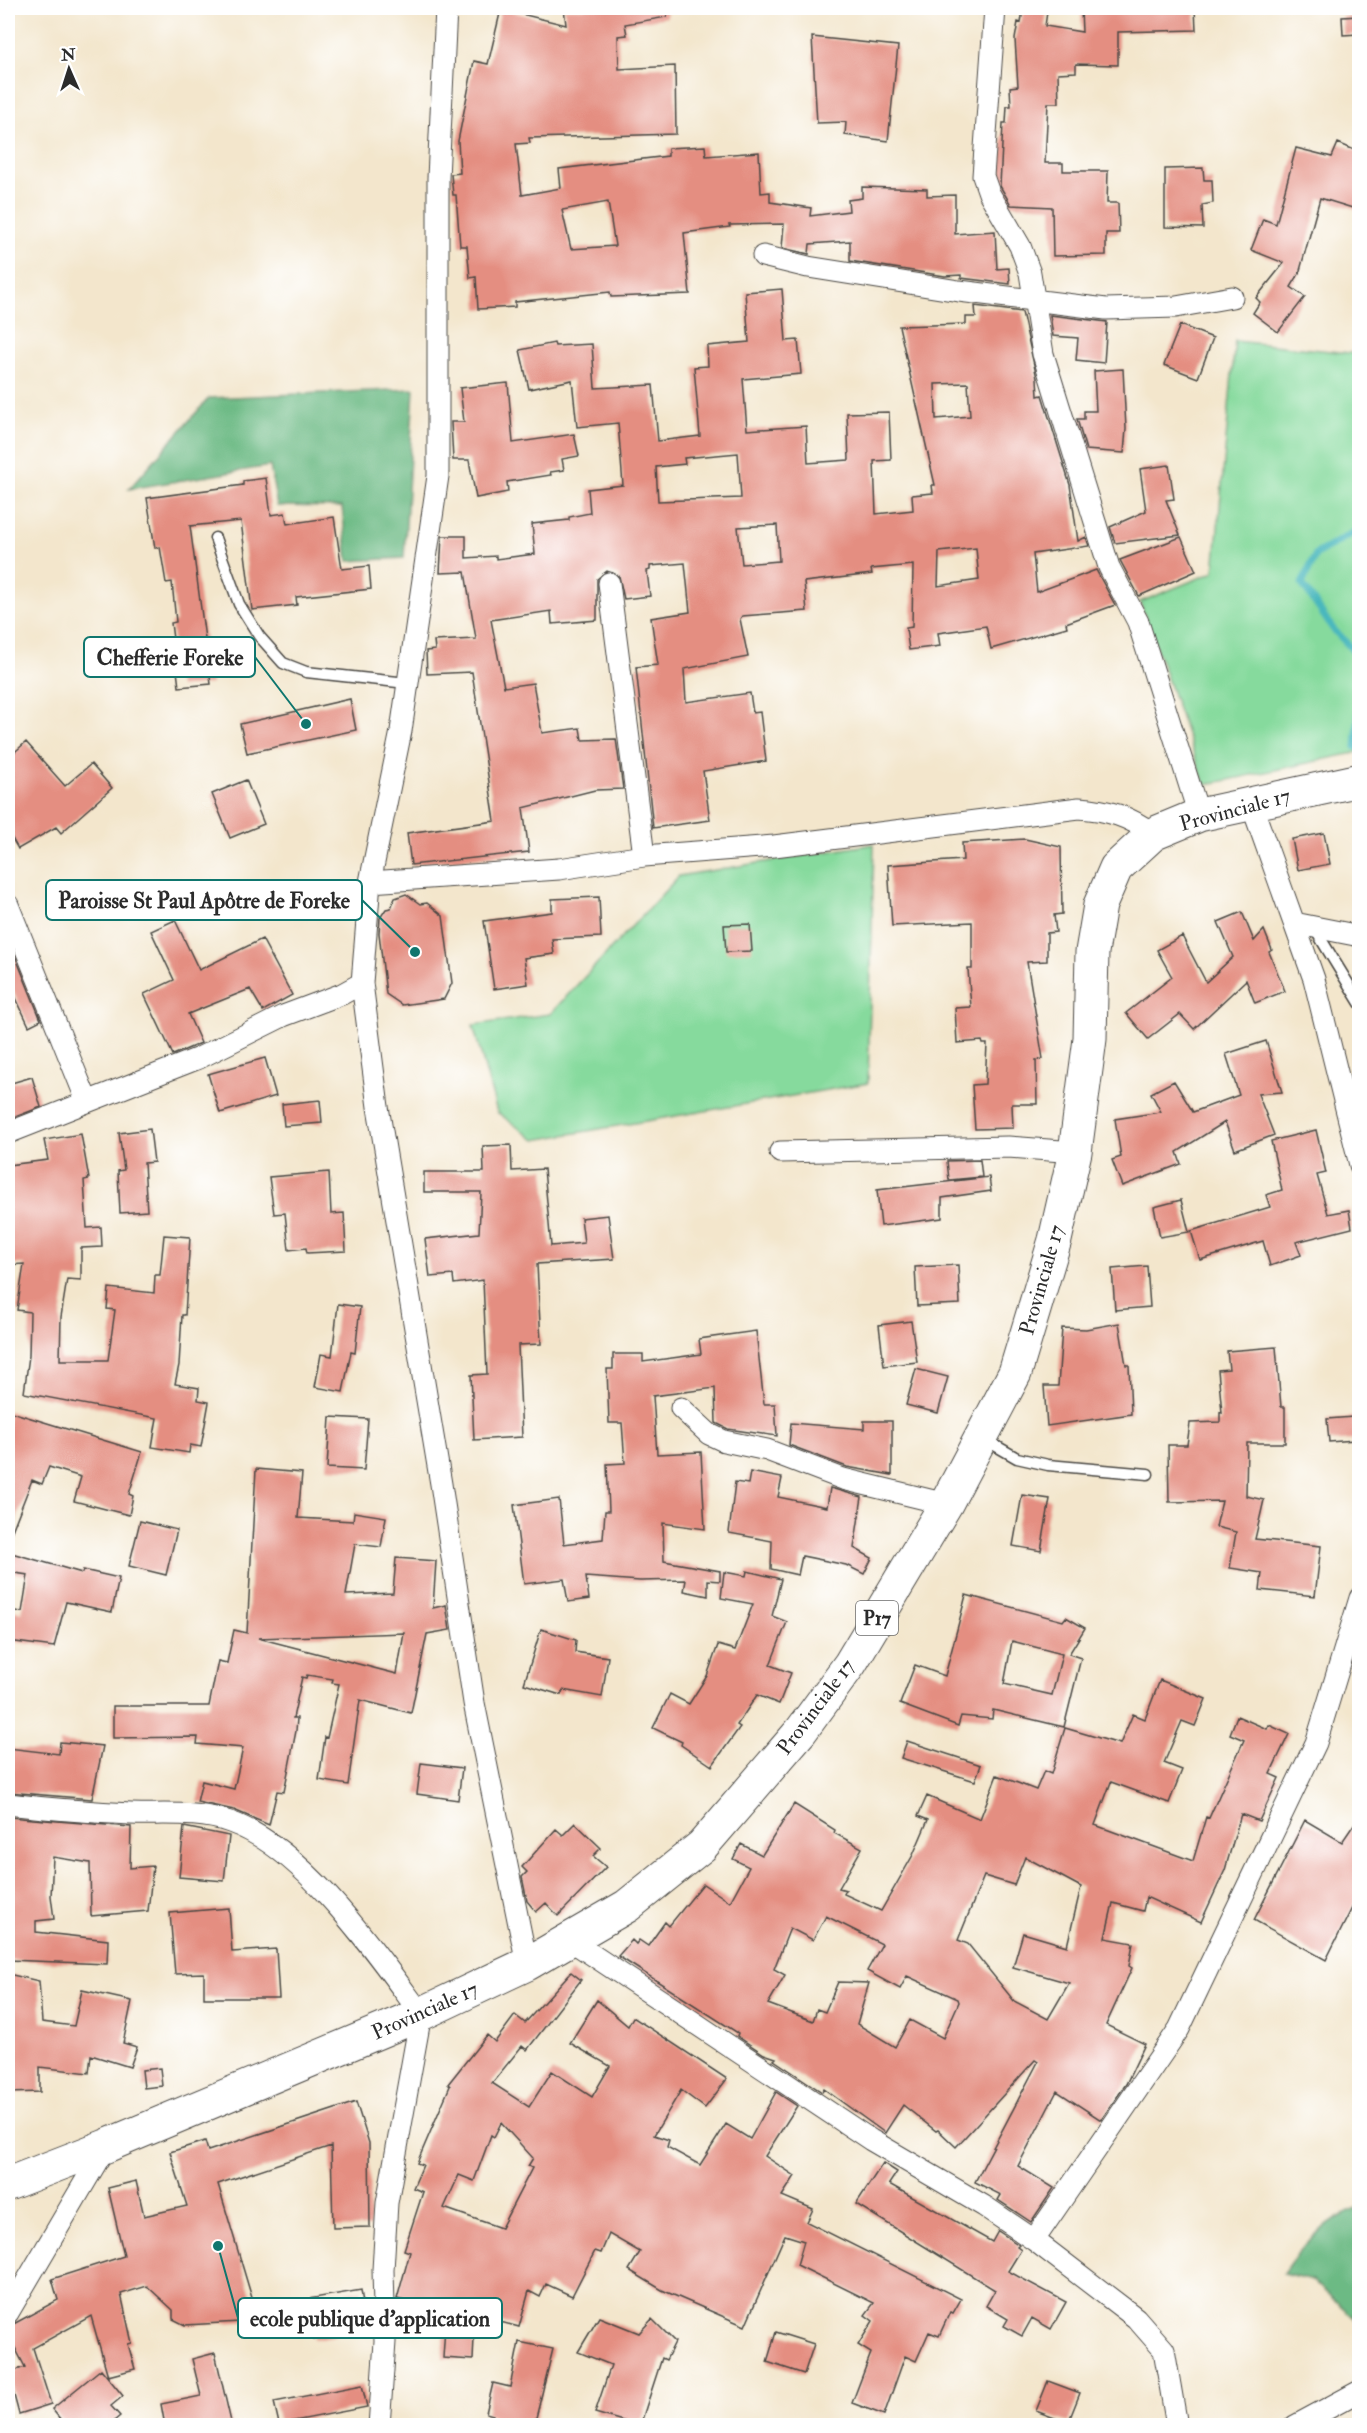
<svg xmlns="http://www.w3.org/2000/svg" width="1367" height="2433" viewBox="0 0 1367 2433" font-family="'IM FELL Double Pica',serif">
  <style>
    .green { fill: #86da9d; stroke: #588264; stroke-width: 1.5 }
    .forest { fill: #6cba84; stroke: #4c7258; stroke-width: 1.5 }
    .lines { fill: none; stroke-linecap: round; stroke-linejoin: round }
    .stream { stroke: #48b7bd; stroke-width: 7 }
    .building { fill: #e48e81; fill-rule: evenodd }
    .service-casing { stroke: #494743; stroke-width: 13 }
    .minor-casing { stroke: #494743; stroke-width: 23 }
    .primary-casing { stroke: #494743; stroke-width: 35 }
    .service { stroke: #fff; stroke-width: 10 }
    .minor { stroke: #fff; stroke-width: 21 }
    .primary { stroke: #fff; stroke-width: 33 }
    .labels { text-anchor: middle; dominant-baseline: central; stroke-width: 6; stroke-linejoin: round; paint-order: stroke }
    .shield { fill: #fff; stroke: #6b6b6b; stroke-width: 1.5 }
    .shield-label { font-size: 20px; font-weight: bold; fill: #2b2b2b }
    .street-label { font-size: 21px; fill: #2b2b2b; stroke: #fff }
    .leader { fill: none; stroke: #0f766e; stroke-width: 2 }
    .callout-dot { fill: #0f766e; stroke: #fff; stroke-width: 2 }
    .callout { fill: #fff; stroke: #0f766e; stroke-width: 2 }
    .callout-label { font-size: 22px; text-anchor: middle; font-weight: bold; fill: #2b2b2b }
  </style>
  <rect width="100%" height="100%" fill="#fff"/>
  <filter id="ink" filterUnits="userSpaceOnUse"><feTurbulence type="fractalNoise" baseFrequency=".0167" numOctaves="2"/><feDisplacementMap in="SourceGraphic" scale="12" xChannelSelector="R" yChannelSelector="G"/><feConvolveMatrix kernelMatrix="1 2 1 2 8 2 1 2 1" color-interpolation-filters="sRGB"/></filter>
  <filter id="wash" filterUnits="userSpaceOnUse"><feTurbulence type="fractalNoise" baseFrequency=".008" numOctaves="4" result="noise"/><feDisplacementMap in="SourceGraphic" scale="24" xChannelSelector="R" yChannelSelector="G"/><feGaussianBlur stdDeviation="1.35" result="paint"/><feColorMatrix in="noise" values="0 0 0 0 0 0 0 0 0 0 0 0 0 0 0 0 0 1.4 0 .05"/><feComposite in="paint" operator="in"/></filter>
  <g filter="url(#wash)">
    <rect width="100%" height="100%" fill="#f3e6cc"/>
    <path class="green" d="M1235 341 1359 354V752L1205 785 1140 602 1214 572Z
      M874 844 868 1083 535 1140 497 1112 473 1025 550 1014 679 876Z"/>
    <path class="forest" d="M414 389 404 558 348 561 342 507 277 506 270 466 129 489 209 398Z
      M1359 2208H1360L1359 2322 1312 2280 1283 2273C1300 2247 1329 2217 1359 2208Z"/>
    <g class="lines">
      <path class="stream" d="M1360 529 1316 554 1302 584 1333 629 1360 657
        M1356 747 1360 701"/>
    </g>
    <g id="blocks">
      <path class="building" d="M564 8H666L667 17 625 24 627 35 618 36 619 69 675 66 676 134 529 138 530 143 516 144 522 195 561 188 559 169 668 156V148L705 146 706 156 759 152 761 193 770 192V202L811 208 810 216 849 211 848 200 862 198V187L927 189V196L955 195V234L995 231 997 269 1009 268 1010 284 961 278V275L945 276 850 261V241L810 244 809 254 782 248 784 224 729 225 730 227 684 233 690 294 611 297 610 292 515 302V307L478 309 476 277 470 278 467 246H460L456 195H453L451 174 460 173 458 141 474 61 488 64 501 9 566 25ZM608 202 615 246 571 249 562 210Z
        M1110 8H1195L1196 30 1118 32V65L1076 64V72L1058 73 1059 103H1048L1045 163H1063V171H1108L1107 203H1118L1119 233H1106V255L1053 256 1052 207 1011 205 1000 186 1003 123H1006L1007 106H1011L1010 87 1018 86 1015 39 1018 22 1021 23 1023 9 1047 12 1045 26 1082 32 1081 9Z
        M1359 16V34L1343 35 1342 17Z
        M812 37 898 46 888 141 845 135 846 122 817 123Z
        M1338 143 1359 152V210L1320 198 1299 274 1291 287 1305 297 1278 332 1253 313 1260 302 1256 298 1284 263 1251 250 1263 219 1276 224 1296 148 1332 157Z
        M1203 168 1204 180H1212L1213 203 1202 205 1203 228 1165 227V169Z
        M782 289 786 341 798 340 801 374 743 379 747 430 806 426 808 463 849 460 847 413 889 412 891 460 874 461 876 514 913 510 912 495 933 493 932 485H935L899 326 966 324V317H976L975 306 1022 312 1037 378 1038 396 1042 395 1070 485 1078 541 1086 537 1089 546 1033 554 1037 592 1096 570 1115 605 1066 623 1067 627 991 649 986 626 938 633 940 646 909 650 906 628 912 627 913 565 871 569 872 574 804 582 807 611 742 616 740 619 748 657 684 669 686 702 750 693 753 713 760 712 766 761 703 771 710 820 653 828 636 667 658 665 651 618 690 612 685 563 650 566V570L647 571 650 596 624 599 619 576 607 571 597 579V620L552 624 551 611 491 620 504 687 533 683 542 733 580 728 582 740 616 739 623 789 595 790 523 808 529 852 411 865 407 833 495 821 472 672 427 674 426 651 435 650 434 641 476 639 465 572 440 573 442 536H466V558L496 556V559L535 554 532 524 569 520V517L590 513 588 489 623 485 618 423 577 427 572 380 529 389 520 350 554 343 555 346 592 344 595 388 653 385 658 441 700 436 694 367 708 366 707 346 749 342 745 292ZM968 383 970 416 936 419 935 384ZM738 453 741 498 658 501 656 467 685 464 684 458ZM777 525 779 561 742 564 738 527ZM976 548 979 580 938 586 939 552Z
        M1050 315 1107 322 1104 363 1076 360 1078 338 1053 336Z
        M1180 325 1213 338 1198 378 1164 365Z
        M1123 369 1126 429 1124 453 1086 450 1077 419H1084V411H1096L1094 371Z
        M508 383 513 443 574 434 579 456 562 459 564 470 550 472 551 475 507 482 508 492 476 498 469 460H453L451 422H464L460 388Z
        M1169 465 1174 499 1166 500 1180 535 1115 543 1110 527 1146 511 1140 469Z
        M266 478 271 515 285 513 287 524 334 517 342 569 369 566 371 589 296 597 297 605 252 610 241 521 190 526 211 684 179 687 171 623 176 622 172 582 166 583 160 547 155 548 147 498 243 485V481Z
        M1181 537 1196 571 1139 596 1120 560Z
        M350 699 356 730 247 753 240 724Z
        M26 742 65 786 91 764 112 788 61 833 56 827 18 849 8 831V758Z
        M246 780 264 824 230 838 212 794Z
        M1324 833 1330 864 1298 870 1292 839Z
        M1025 839 1061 847 1062 914 1054 915 1056 932 1047 933V961L1027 962 1043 1059 1036 1060 1037 1104H1012L1013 1128 975 1129 972 1085 985 1084 987 1044H983L982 1041 957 1043 955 1008 971 1007 968 969H972V922L892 926 888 865 963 860 962 843Z
        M406 894 420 904 427 903 443 916 452 983 444 999 402 1005 386 994 379 933 380 918 386 909 391 908 395 898Z
        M599 897 601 937 552 939 554 954 524 958 528 984 494 989 484 921 552 912V899Z
        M1242 912 1254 941 1264 930 1272 950 1269 952 1285 991 1255 1003 1246 980 1194 1029 1180 1014 1148 1039 1126 1013 1172 977 1157 950 1182 936 1206 982 1233 957 1218 922Z
        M175 920 199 970 262 939 292 995 263 1011 250 989 188 1014 201 1043 173 1055 144 994 174 980 151 931Z
        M750 924 752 951 726 952 724 925Z
        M8 938 41 1020 29 1026 8 981Z
        M1266 1041 1282 1092 1258 1094 1274 1135 1235 1150 1225 1122 1177 1152 1181 1164 1122 1186 1112 1160 1121 1157 1115 1119 1161 1112 1151 1093 1174 1081 1193 1112 1239 1095 1226 1054Z
        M265 1058 276 1096 220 1113 208 1074Z
        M32 1077 41 1107 10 1119 8 1084Z
        M320 1100 322 1123 284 1126 282 1104Z
        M150 1129 154 1162 144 1163 147 1211 120 1213 118 1171 124 1170 119 1133Z
        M1316 1130 1326 1173 1317 1175 1328 1214 1349 1210 1352 1228 1296 1242 1301 1255 1270 1266 1263 1241 1200 1260 1191 1231 1270 1207 1266 1195 1282 1190 1271 1141Z
        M81 1134 89 1179 84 1180 87 1228 101 1227 102 1247 81 1248V1280L67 1279 61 1317 60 1360H108L115 1310 107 1309 109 1288 154 1293 155 1275H160L164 1235 190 1237 185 1315H182L179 1365 175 1384 199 1388 198 1400 209 1402 201 1447 190 1445 189 1453 152 1447 157 1418 24 1393 29 1356 30 1312 17 1310 24 1264 8 1265V1165L48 1160 44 1140Z
        M511 1145 512 1171 544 1169 551 1246 584 1243 581 1218 608 1215 614 1259 537 1264 541 1344 518 1345 522 1437 474 1440 471 1375 487 1374 483 1280 454 1284 453 1275 430 1277 425 1239 479 1233 481 1192H424V1172H484L483 1146Z
        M980 1160 982 1177 949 1180 947 1161Z
        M329 1172 331 1214 344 1213 346 1251 307 1253 306 1248 289 1250 285 1213 274 1214 269 1177Z
        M989 1177 991 1191 942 1198V1218L881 1226 877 1190Z
        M1181 1200 1189 1232 1160 1237 1154 1207Z
        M958 1265 960 1304 917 1306 915 1267Z
        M1147 1266 1150 1307 1115 1310 1112 1269Z
        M338 1304 360 1307 355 1353 351 1352 343 1392 315 1387 321 1354 332 1356Z
        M911 1321 917 1362 884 1366 879 1325Z
        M1119 1323 1126 1365H1129L1131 1414 1047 1426 1044 1386H1058L1062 1328 1086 1329Z
        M756 1331 764 1404H775L777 1436 728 1429 716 1423 715 1388 653 1396 657 1454 701 1452 705 1529 663 1523 664 1561 720 1571V1581L708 1580V1596L684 1591 686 1580 640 1581 586 1577 589 1599 568 1602 564 1579 524 1584 514 1505 559 1499 564 1544 603 1539 605 1511H609L607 1464 625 1463 622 1423H609L607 1369H613V1354H643V1362L701 1354 699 1339Z
        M1276 1347 1281 1407H1285V1443H1247L1246 1496 1264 1500 1255 1539 1321 1546 1315 1596 1260 1590 1262 1573 1230 1568 1236 1532 1216 1527 1222 1501 1169 1502 1168 1445H1187L1190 1423 1220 1422V1412L1222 1413 1218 1370 1229 1369 1227 1351Z
        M916 1369 948 1377 938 1413 906 1405Z
        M8 1411 142 1452 129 1494 133 1496 129 1515 74 1501 81 1477 49 1467 42 1484 32 1480 8 1541Z
        M330 1417 368 1419 364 1470 327 1468Z
        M1353 1417 1355 1440 1329 1442 1327 1419Z
        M864 1421H892V1475L847 1467 789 1445 791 1423 864 1429Z
        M256 1469 302 1473 298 1518 353 1521 354 1512 386 1517 381 1547 355 1544 346 1595 393 1593 396 1558 436 1561 433 1608 446 1605 450 1630 427 1634 411 1713 360 1700 348 1785 319 1780 325 1737 327 1738 339 1684 332 1683 333 1679 307 1675 306 1678 302 1677 293 1718H297L296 1731 284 1792 277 1791 269 1825 234 1810 197 1802 202 1781 234 1789 243 1748 197 1744 198 1737 113 1738V1706H209L218 1661 227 1663 234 1630 247 1633ZM404 1633 397 1674 258 1638Z
        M750 1472 782 1478 778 1497 827 1507 830 1488 862 1497 854 1548 872 1558 864 1574 846 1565 802 1556 798 1575 771 1569 772 1541 729 1533 735 1482 748 1484Z
        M1022 1495 1050 1499 1041 1551 1013 1546Z
        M140 1521 177 1530 166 1575 129 1566Z
        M8 1552 82 1573 83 1570 119 1578 112 1612 66 1602 54 1647 8 1641V1610L22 1612 28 1575 8 1572Z
        M747 1571 781 1579 772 1616 787 1622 770 1665 791 1673 779 1704 757 1695 737 1725 740 1727 712 1766 681 1745 682 1742 653 1728 670 1694 689 1704 707 1676 718 1645 735 1650 753 1604 721 1598 724 1572 746 1576Z
        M966 1595 1063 1621 1066 1617 1085 1628 1069 1654 1081 1658 1064 1727 993 1710 992 1719 961 1716 958 1726 900 1704 915 1665 945 1676ZM1012 1641 1062 1654 1052 1695 1004 1684Z
        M541 1629 576 1640 575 1652 608 1657 602 1697 563 1690 561 1695 524 1684Z
        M1160 1680 1206 1699 1195 1726 1182 1721 1164 1763 1182 1770 1169 1803 1111 1782 1095 1825 1193 1861 1206 1817 1209 1818 1244 1740 1230 1734 1237 1716 1267 1729 1269 1725 1289 1734 1270 1774 1279 1778 1259 1821 1241 1814 1225 1870 1201 1922 1146 1897 1143 1911 1113 1903 1105 1938 1133 1943 1129 1966 1132 1968 1106 2025 1145 2044 1126 2084 1101 2120 1057 2091 1018 2166 1054 2188 1031 2222 998 2200 1001 2195 975 2182 1038 2062 1035 2060 956 2147 938 2130 936 2131 903 2105 885 2133 824 2089 822 2092 774 2060 776 2058 764 2054 737 2036 738 2033 618 1956 632 1940 636 1944 639 1940 648 1946 665 1922 669 1926 703 1884 730 1902 749 1867 733 1859 741 1844 762 1855 794 1804 835 1830 834 1833 862 1848 839 1888 846 1890 844 1894 881 1911 913 1855 928 1820 918 1816 927 1796 980 1819 997 1775 1036 1790 1044 1771 1051 1774 1065 1728 1120 1744 1133 1714 1145 1719ZM1025 1857 1081 1887 1067 1946 1023 1933 1013 1967 1069 1983 1048 2019 1014 2001 968 1944 958 1940 984 1876 1014 1885ZM826 1916 882 1944 867 1971 900 1989 907 1976 958 1999 959 2002 943 2038 910 2020 895 2047 857 2024 869 1983 838 1982 825 2012 817 2009 813 2021 768 2004 785 1975 774 1969 790 1928 813 1940Z
        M907 1741 981 1765 975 1781 901 1758Z
        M60 1742 103 1746 92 1799 8 1792V1748L59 1754Z
        M421 1763 462 1768 458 1800 417 1794Z
        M8 1817 131 1827 130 1868 153 1866 148 1911 91 1916 90 1863 53 1857 51 1896 54 1919 36 1921V1932L108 1940 107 1964 8 1960Z
        M1359 1817V1894L1326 1960 1254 1920 1305 1820 1342 1842Z
        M575 1823 601 1848 593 1856 606 1867 558 1916 546 1903 536 1912 527 1901 522 1877 527 1872 522 1867 556 1829 563 1835Z
        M184 1827 229 1836 224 1881 179 1877Z
        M229 1908 232 1952 276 1949 279 1998H204V1973L175 1974 170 1913Z
        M571 1972 581 1980 527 2050 522 2046 492 2083 529 2107 552 2071 592 2097 610 2066 570 2043 597 2000 628 2026 633 2017 727 2079 705 2108 681 2090 654 2135 669 2140 667 2147 700 2165 726 2124 750 2139 776 2092 797 2106 765 2156 795 2176 782 2196 813 2209 807 2222 961 2299 953 2313 950 2312 939 2336 929 2332 916 2361 905 2356 884 2415 852 2403 871 2353 858 2345 873 2321 865 2315 874 2303 797 2265 804 2241 785 2235 745 2326 662 2290 629 2270 640 2252 609 2234 601 2253 595 2251 572 2296 546 2284 540 2297 529 2291 519 2327 475 2315 473 2360 443 2358 446 2311 397 2299 410 2252 404 2250 423 2192 413 2188 423 2165 417 2163 450 2086 448 2084 487 2035 495 2042 515 2015 525 2023ZM501 2123 533 2158 528 2166 532 2168 501 2228 444 2208 459 2175 474 2181 491 2135 494 2137Z
        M8 1974 39 1981 42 2022 74 2026 82 1990 132 2001 123 2043 137 2047 130 2067 91 2055 89 2073 40 2067V2092L8 2093Z
        M160 2068 162 2086 144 2088 142 2070Z
        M356 2102 369 2143 370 2227 333 2228 331 2146 218 2184 255 2308 361 2290 367 2330 314 2339 311 2318 185 2325 173 2319V2310L147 2286 121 2294 132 2343 128 2344 135 2369 108 2376 91 2316 33 2348 51 2404 19 2414 8 2373 25 2367 8 2334V2327L58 2300 52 2279 124 2256 108 2188 136 2181 144 2216 187 2206 170 2152 205 2141 208 2151Z
        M883 2163 897 2172 889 2184 992 2242 998 2231 1019 2245 1017 2247 1021 2250 1008 2271 1066 2302 1051 2329 1032 2318 1022 2336 1004 2326 1008 2319 986 2306 995 2290 856 2204Z
        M599 2317 639 2333 652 2319 675 2342 666 2360 662 2358 640 2426 595 2413 611 2365 578 2352Z
        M776 2332 814 2344 804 2374 767 2362Z
        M519 2342 553 2349 534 2426H491L493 2415 486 2413 493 2383 510 2387Z
        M215 2353 232 2426H165L161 2404 201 2396 192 2359Z
        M101 2369 123 2396 111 2406 120 2416 108 2426H66L52 2409Z
        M1048 2381 1080 2393 1068 2423 1036 2411Z
        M362 2385 367 2407 279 2424 274 2402Z"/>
    </g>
  </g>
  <g filter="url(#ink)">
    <use href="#blocks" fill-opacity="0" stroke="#494743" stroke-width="1.5"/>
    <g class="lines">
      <g class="service-casing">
        <path id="service" d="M215 538 239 604 259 636 283 663 306 672 407 683
          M1313 926 1360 1003
          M984 1439 1017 1458 1048 1465 1148 1474"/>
      </g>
      <g class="minor-casing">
        <path id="minor" d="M995 8 983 176 989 193 1020 246 1030 273 1043 354 1109 567 1138 622 1199 815
          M763 256 808 267 959 291 1106 309 1176 307 1232 297
          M609 583 644 856
          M1251 803 1314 979 1360 1165
          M370 882 559 869 644 856 774 846 1079 808C1108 810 1129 816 1153 834
          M8 905 87 1101
          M1294 923 1360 936
          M362 983 378 1107 441 1484 474 1703 527 1964
          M8 1133 199 1058 283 1016 342 994 362 983 370 882 401 731 438 476V178L446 8
          M780 1152 1008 1147 1075 1152
          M681 1408 709 1434 724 1441 767 1450 843 1479 946 1504
          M8 1804C49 1809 89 1812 131 1814 163 1815 199 1811 230 1822 304 1848 375 1952 421 2014L387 2203 383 2270 385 2342 379 2426
          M570 1940 871 2140 984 2206 1034 2240 1136 2318 1164 2350 1177 2426
          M1034 2240 1179 2029 1316 1743 1360 1598
          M8 2313 106 2146
          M1295 2426 1360 2391"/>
      </g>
      <g class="primary-casing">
        <path id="primary" d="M8 2184 106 2146 421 2014 527 1964 627 1906 702 1846 801 1731 850 1664 946 1504 1015 1373 1055 1240 1075 1152 1090 1039 1092 952 1100 905 1116 868 1153 834 1199 815 1360 780"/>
      </g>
      <use href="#service" class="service"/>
      <use href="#minor" class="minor"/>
      <use href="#primary" class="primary"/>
    </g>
  </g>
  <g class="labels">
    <rect class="shield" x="856" y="1601" width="42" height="34" rx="4.5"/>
    <g class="shield-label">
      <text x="877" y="1618">P17</text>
    </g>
    <g class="street-label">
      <text transform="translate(1235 810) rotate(-15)">Provinciale 17</text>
      <text transform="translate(1042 1280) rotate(-74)">Provinciale 17</text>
      <text transform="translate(816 1707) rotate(-53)">Provinciale 17</text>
      <text transform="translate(425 2011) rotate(-24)">Provinciale 17</text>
    </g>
  </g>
  <path class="leader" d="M306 724L255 657M415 952L362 900M218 2246L238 2318"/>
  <g class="callout-dot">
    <circle cx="306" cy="724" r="6"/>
    <circle cx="415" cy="952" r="6"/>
    <circle cx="218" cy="2246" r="6"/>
  </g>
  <g class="callout">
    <rect x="84" y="637" width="171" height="40" rx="6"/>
    <rect x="46" y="880" width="316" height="40" rx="6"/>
    <rect x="238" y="2298" width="264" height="40" rx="6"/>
  </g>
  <g class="callout-label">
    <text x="170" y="665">Chefferie Foreke</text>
    <text x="204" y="908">Paroisse St Paul Apôtre de Foreke</text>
    <text x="370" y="2326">ecole publique d'application</text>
  </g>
  <rect width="1367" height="2433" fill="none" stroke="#fff" stroke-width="30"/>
  <g transform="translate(69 69) rotate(357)" stroke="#ffffff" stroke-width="4.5" paint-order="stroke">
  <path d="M0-4.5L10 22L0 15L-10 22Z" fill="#2b2b2b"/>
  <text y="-9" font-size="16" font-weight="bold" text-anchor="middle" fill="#2b2b2b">N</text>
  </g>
</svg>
